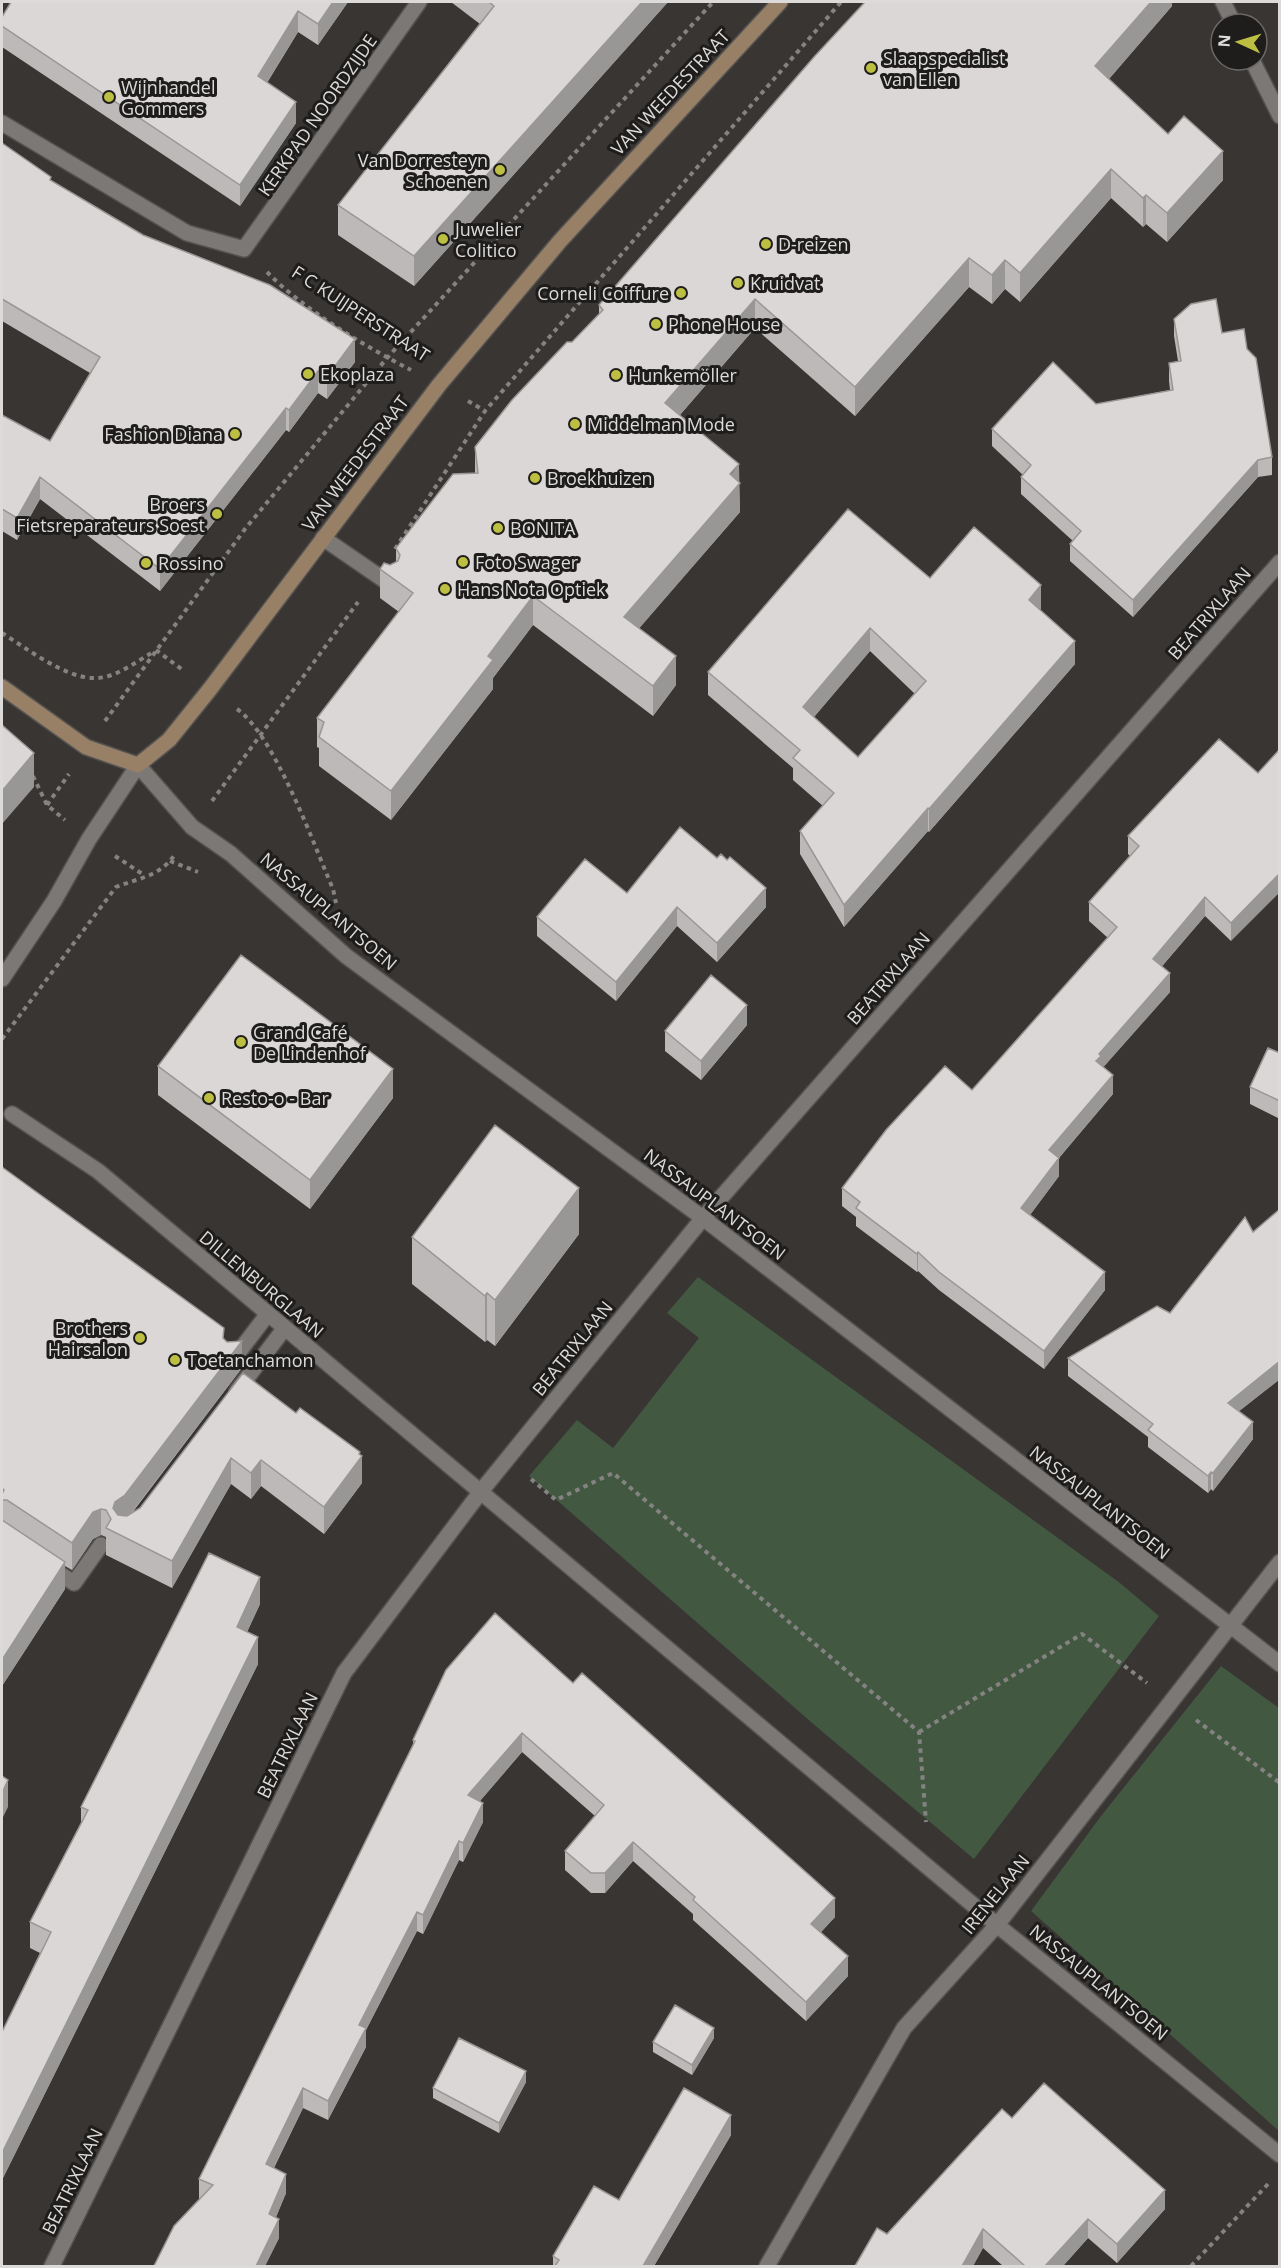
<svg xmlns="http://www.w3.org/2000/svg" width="1281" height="2268" viewBox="0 0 1281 2268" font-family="'Open Sans',sans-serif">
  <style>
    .green { fill: #425841 }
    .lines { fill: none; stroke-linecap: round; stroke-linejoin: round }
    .lane-casing { stroke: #545250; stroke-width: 18 }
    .street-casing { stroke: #545250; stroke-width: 18 }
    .secondary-casing { stroke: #545250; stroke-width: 18 }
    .path { stroke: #858381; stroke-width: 4; stroke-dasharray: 4.5 4.5; stroke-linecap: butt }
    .lane { stroke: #7c7876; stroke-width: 15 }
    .street { stroke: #7c7876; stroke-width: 15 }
    .secondary { stroke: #978066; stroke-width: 15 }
    .wall { fill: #bcb9b8; fill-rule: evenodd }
    .shaded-wall { fill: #999696 }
    .building { fill: #dbd7d6; stroke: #999696; stroke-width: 1.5; fill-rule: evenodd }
    .poi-dot { fill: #bdbf43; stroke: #1e1d1c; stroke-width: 2 }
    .labels { text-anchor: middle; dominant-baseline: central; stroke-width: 6; stroke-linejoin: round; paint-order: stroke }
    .poi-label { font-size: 18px; fill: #dcdbd9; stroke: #1e1d1c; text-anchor: start }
    .street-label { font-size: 18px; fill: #dcdbd9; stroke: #1e1d1c }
  </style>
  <rect width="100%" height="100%" fill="#383533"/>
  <path class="green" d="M698 1277 1120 1583 1159 1616 974 1859 818 1728 529 1476 577 1420 613 1448 699 1338 667 1313Z
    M1221 1666 1279 1708V2131L1031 1911 1101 1816Z"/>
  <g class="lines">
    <g class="lane-casing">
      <path id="lane" d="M323 538 390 584
        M232 1361 267 1315
        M237 1391 284 1329
        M49 1567 74 1583 101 1545"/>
    </g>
    <g class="street-casing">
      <path id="street" d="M1223 2 1234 24
        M1252 60 1280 116
        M2 123 187 233 244 249 419 2
        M2 979 54 901 89 839 138 765 192 827 231 854 346 956 703 1218 1280 1664
        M12 1114 98 1171 997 1925 1280 2155
        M52 2266 344 1673 482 1490 703 1218 1280 562
        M767 2266 904 2028 997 1925 1280 1562"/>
    </g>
    <g class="secondary-casing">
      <path id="secondary" d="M2 687 86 747 138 765 169 740 210 689 439 385 560 241 780 2"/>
    </g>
    <path class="path" d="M267 272C303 309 364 346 411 370
      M468 401 485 411
      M395 549 485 411 841 2
      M2 633C26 648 65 678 94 678 114 679 136 662 153 652
      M156 650 184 671
      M237 709C275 736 313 843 333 889L336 903
      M105 721 245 529 387 358 713 2
      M33 776 47 805 65 820
      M212 801 358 602
      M47 805 69 774
      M115 856 144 875
      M170 861 198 872
      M2 1039 116 887C139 878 161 876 175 854
      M531 1479 556 1500 613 1473 919 1732 926 1822
      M1196 1720 1280 1783
      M919 1732 1082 1634 1147 1683
      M1191 2266 1268 2184"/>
    <use href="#lane" class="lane"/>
    <use href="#street" class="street"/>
    <use href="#secondary" class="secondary"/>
  </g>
  <path class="wall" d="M348 2 318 45 298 32 267 83 296 123 240 206 2 47V17Z
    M451 2H668L414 286 338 235V205L480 24Z
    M1172 2V6L1109 79 1168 134 1223 180 1167 242 1146 224 1143 227 1111 198 1020 302 1005 289 992 304 969 287 855 416 755 328 680 415 739 482 740 512 639 628 676 685 653 716 533 625 493 678V689L391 820 319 766V748L317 747V718L399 612 380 598V569L396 562V548L475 473V447L599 314V305Z
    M2 143 51 181 355 362 327 399 318 393 289 432 286 430 160 591 40 499 17 540 2 531V415L50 441 90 373 2 321Z
    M1174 319 1222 333 1247 349 1272 457V475L1258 477 1133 617 1070 561V544L1073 541 1021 494V477L1023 475 992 446V429L1096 404 1170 390 1169 381V363L1178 361 1174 336Z
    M930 578 1041 608 1040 610 1075 664 929 832 928 831 844 927 800 854V831L823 806 793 780V768L708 695V672ZM870 651 915 694 858 757 814 717Z
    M1258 773 1231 941 1205 916 1162 966 1170 992 1103 1067 1113 1094 1059 1158V1176L1030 1215 1105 1290 1044 1369 939 1290 918 1271 917 1272 856 1226V1217L842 1206V1188L972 1090 1108 938 1089 921V902L1130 856 1128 854V836Z
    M627 893 766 907 717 962 677 926 616 1001 537 936V917Z
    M747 1025 701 1080 665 1051V1031Z
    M1280 1053V1119L1250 1104V1087Z
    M158 1066 393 1098 310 1209 158 1095Z
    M2 1167 224 1339 242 1368 132 1513 296 1413 360 1455 362 1483 324 1534 261 1486 251 1499 231 1484 172 1588 106 1555V1537L101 1535 93 1539 72 1570 65 1566V1589L2 1686Z
    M579 1234 495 1346 487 1340 485 1342 412 1284V1237Z
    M1068 1358 1280 1379 1239 1411 1253 1439 1213 1491 1211 1489 1208 1493 1148 1447V1437L1068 1376Z
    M260 1604 247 1632 258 1664 2 2180V2032L40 1953 30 1948V1922L81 1823V1807Z
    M446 1670 835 1917 821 1932 848 1976 806 2021 693 1920V1914L633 1861 605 1893H591L565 1870V1851L595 1816 522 1752 480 1801 483 1822 463 1862 459 1860 423 1934 417 1931 366 2030V2047L328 2120 303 2108 274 2168 286 2193 276 2217 279 2238 265 2266H154L200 2199 199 2198V2179L413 1746V1740Z
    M714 2038 692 2075 653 2052V2042Z
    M526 2082 499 2133 433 2098V2088Z
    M731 2135 654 2266H553V2256L619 2200Z
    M1165 2209 1117 2263 1088 2238 1063 2266H1003L983 2248 973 2266H855L887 2234Z"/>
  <path class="shaded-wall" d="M333 2H348L318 45V24Z
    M642 2H668L414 286V256Z
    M1151 2H1172V6L1095 95V66Z
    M298 11V32L258 97V76Z
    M296 102V123L240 206V185Z
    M1223 151V180L1167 242V213Z
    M1111 169V198L1020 302V273Z
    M1146 195V224L1143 227V198Z
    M969 258V287L855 416V387Z
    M1005 260V289L992 304V275Z
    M755 299V328L665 432V403Z
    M355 339V362L327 399V377Z
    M318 371V393L289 432V410Z
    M286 408V430L160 591V569Z
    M1258 460V477L1133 617V600Z
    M739 464 740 512 624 646V617Z
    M40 477V499L17 540V518Z
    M1041 585V608L1029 623V600Z
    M533 596V625L493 678V689L391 820V791L488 656Z
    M870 628V651L803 730V707Z
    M1075 641V664L929 832V809Z
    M676 656V685L653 716V686Z
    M34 753V787L2 824V791Z
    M928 808V831L844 927V905Z
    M1280 873V892L1231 941V923Z
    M766 888V907L717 962V943Z
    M1205 897V916L1153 977V959Z
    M677 907V926L616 1001V982Z
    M1170 973V992L1101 1070 1096 1061 1099 1054Z
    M747 1005V1025L701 1080V1061Z
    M393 1069V1098L310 1209V1180Z
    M1113 1075V1094L1049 1169V1150Z
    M1059 1158V1176L1021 1227V1208Z
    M579 1188V1234L495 1346V1300Z
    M918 1252V1271L917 1272V1254Z
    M1105 1272V1290L1044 1369V1351Z
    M487 1293V1340L485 1342V1296Z
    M242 1341V1368L125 1521 115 1529 113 1508 115 1502Z
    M1280 1361V1379L1228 1420V1403Z
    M1253 1422V1439L1213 1491V1473Z
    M360 1452V1458L362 1456V1483L324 1534V1507Z
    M231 1458V1484L172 1588V1561Z
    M261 1460V1486L251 1499V1473Z
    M1211 1472V1489L1208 1493V1476Z
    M101 1509V1535L93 1539 72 1570V1543L93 1512Z
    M65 1562V1589L2 1686V1660Z
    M260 1577V1604L237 1654V1627Z
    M258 1637V1664L2 2180V2153Z
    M522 1733V1752L468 1815V1795Z
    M8 1780V1807L2 1819V1793Z
    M483 1803V1822L463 1862V1843Z
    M459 1841V1860L423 1934V1915Z
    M633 1842V1861L605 1893V1873Z
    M835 1898V1917L811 1943V1924Z
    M417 1912V1931L366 2030V2047L328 2120V2101L359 2025Z
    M848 1956V1976L806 2021V2002Z
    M714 2028V2038L692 2075V2065Z
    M526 2071V2082L499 2133V2123Z
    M303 2088V2108L266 2183V2164Z
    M731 2115V2135L654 2266H643Z
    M286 2174V2193L269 2234V2214Z
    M1165 2190V2209L1117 2263V2244Z
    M279 2219V2238L265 2266H256Z
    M1088 2219V2238L1063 2266H1045Z
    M983 2229V2248L973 2266H962Z"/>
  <path class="building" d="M11 2H333L318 24 298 11 258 76 296 102 240 185 2 26V17Z
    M489 2H642L414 256 338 205 494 6Z
    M865 2H1151L1095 66 1168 134 1184 116 1223 151 1167 213 1146 195 1143 198 1111 169 1020 273 1005 260 992 275 969 258 855 387 755 299 665 403 739 464 730 474 740 483 624 617 676 656 653 686 533 596 488 656 493 660 391 791 319 737 324 722 317 718 413 593 380 569 384 563 390 565 398 561 400 555 396 548 453 474 478 473 475 447 512 400 567 342H572L603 310 599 305 814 57Z
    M2 143 51 177 50 180 143 235 270 285 355 339 327 377 318 371 289 410 286 408 160 569 40 477 17 518 2 509V415L50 441 100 357 2 299Z
    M1216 299 1222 333 1244 329 1247 349 1256 358 1272 457 1258 460 1133 600 1070 544 1081 531 1021 477 1031 465 992 429 1053 362 1096 404 1173 390 1169 363 1181 361 1174 319 1191 304Z
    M848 509 930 578 974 527 1041 585 1029 600 1075 641 929 809 928 808 844 905 800 831 834 793 793 758 800 750 708 672ZM870 628 926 681 858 757 803 707Z
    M2 725 34 753 2 791Z
    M1219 739 1258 773 1280 749V873L1231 923 1205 897 1153 959 1170 973 1099 1054 1101 1056 1096 1061 1113 1075 1049 1150 1059 1158 1021 1208 1105 1272 1044 1351 939 1272 918 1252 917 1254 856 1208 860 1202 842 1188 886 1130 945 1066 972 1090 1117 927 1089 902 1139 846 1128 836Z
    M680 827 717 858 721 854 727 860 730 857 766 888 717 943 677 907 616 982 537 917 585 859 627 893Z
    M241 955 393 1069 310 1180 158 1066Z
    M711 975 747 1005 701 1061 665 1031Z
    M1268 1048 1280 1053V1101L1250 1087Z
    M495 1125 579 1188 495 1300 487 1293 485 1296 412 1237Z
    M2 1167 224 1328 223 1338 227 1342 242 1341 125 1495 115 1502 113 1508 118 1515 127 1516 140 1508 243 1373 296 1413 300 1408 360 1452 359 1454 362 1456 324 1507 261 1460 251 1473 231 1458 172 1561 106 1528 111 1519 106 1510 101 1509 93 1512 72 1543 7 1500H2V1494L4 1490 2 1488Z
    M1280 1209V1361L1228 1403 1253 1422 1213 1473 1211 1472 1208 1476 1148 1430 1153 1424 1068 1358 1157 1306 1170 1313 1245 1217 1253 1232Z
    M2 1520 65 1562 2 1660Z
    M209 1553 260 1577 237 1627 258 1637 2 2153V2032L51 1932 30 1922 88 1810 81 1807Z
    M495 1613 573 1683 582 1673 835 1898 811 1924 848 1956 806 2002 693 1900 695 1897 633 1842 605 1873H591L565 1851 604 1805 522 1733 468 1795 483 1803 463 1843 459 1841 423 1915 417 1912 359 2025 366 2028 328 2101 303 2088 266 2164 286 2174 269 2214 279 2219 256 2266H154L174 2226 213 2185 199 2179 415 1741 413 1740 446 1670Z
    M2 1776 8 1780 2 1793Z
    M675 2005 714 2028 692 2065 653 2042Z
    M459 2038 526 2071 499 2123 433 2088Z
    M1044 2083 1165 2190 1117 2244 1088 2219 1045 2266H1025L983 2229 962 2266H855L877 2228 887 2234 1002 2109 1012 2118Z
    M684 2088 731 2115 643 2266H555L559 2260 553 2256 594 2186 619 2200Z"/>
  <g class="poi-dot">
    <circle cx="871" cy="68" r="6"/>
    <circle cx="109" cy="97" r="6"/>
    <circle cx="500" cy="170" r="6"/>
    <circle cx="443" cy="239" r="6"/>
    <circle cx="766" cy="244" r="6"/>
    <circle cx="738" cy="283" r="6"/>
    <circle cx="681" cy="293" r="6"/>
    <circle cx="656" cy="324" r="6"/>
    <circle cx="308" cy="374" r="6"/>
    <circle cx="616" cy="375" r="6"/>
    <circle cx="575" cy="424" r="6"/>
    <circle cx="235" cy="434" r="6"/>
    <circle cx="535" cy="478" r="6"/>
    <circle cx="217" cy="514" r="6"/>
    <circle cx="498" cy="528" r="6"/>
    <circle cx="463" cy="562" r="6"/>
    <circle cx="146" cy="563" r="6"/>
    <circle cx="445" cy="589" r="6"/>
    <circle cx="241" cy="1042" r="6"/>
    <circle cx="209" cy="1098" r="6"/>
    <circle cx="140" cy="1338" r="6"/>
    <circle cx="175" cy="1360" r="6"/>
  </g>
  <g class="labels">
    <g class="poi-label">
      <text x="883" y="58">Slaapspecialist<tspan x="883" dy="21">van Ellen</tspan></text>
      <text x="121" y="87">Wijnhandel<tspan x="121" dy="21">Gommers</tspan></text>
      <text x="488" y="160" text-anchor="end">Van Dorresteyn<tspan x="488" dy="21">Schoenen</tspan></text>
      <text x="455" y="229">Juwelier<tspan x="455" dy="21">Colitico</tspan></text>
      <text x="778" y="244">D-reizen</text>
      <text x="750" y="283">Kruidvat</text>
      <text x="669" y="293" text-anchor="end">Corneli Coiffure</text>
      <text x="668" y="324">Phone House</text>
      <text x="320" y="374">Ekoplaza</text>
      <text x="628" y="375">Hunkemöller</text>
      <text x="587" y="424">Middelman Mode</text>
      <text x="223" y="434" text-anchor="end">Fashion Diana</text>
      <text x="547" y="478">Broekhuizen</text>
      <text x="205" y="504" text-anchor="end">Broers<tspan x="205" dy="21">Fietsreparateurs Soest</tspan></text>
      <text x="510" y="528">BONITA</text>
      <text x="475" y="562">Foto Swager</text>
      <text x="158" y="563">Rossino</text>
      <text x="457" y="589">Hans Nota Optiek</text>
      <text x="253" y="1032">Grand Café<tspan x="253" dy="21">De Lindenhof</tspan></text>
      <text x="221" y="1098">Resto-o - Bar</text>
      <text x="128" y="1328" text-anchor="end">Brothers<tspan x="128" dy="21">Hairsalon</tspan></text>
      <text x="187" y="1360">Toetanchamon</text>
    </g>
    <g class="street-label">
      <text transform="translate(670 92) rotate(-47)">VAN WEEDESTRAAT</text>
      <text transform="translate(317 115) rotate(-55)">KERKPAD NOORDZIJDE</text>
      <text transform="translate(361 313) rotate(33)">F C KUIJPERSTRAAT</text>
      <text transform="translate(355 463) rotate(-53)">VAN WEEDESTRAAT</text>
      <text transform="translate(1209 613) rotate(-49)">BEATRIXLAAN</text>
      <text transform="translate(329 911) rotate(40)">NASSAUPLANTSOEN</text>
      <text transform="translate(888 978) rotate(-49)">BEATRIXLAAN</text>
      <text transform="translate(715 1204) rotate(37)">NASSAUPLANTSOEN</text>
      <text transform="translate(262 1284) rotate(40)">DILLENBURGLAAN</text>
      <text transform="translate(572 1348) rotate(-51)">BEATRIXLAAN</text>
      <text transform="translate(1100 1502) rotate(38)">NASSAUPLANTSOEN</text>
      <text transform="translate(287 1745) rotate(-64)">BEATRIXLAAN</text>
      <text transform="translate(995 1894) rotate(-51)">IRENELAAN</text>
      <text transform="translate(1099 1982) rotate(39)">NASSAUPLANTSOEN</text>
      <text transform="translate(72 2181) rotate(-64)">BEATRIXLAAN</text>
    </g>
  </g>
  <rect width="1281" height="2268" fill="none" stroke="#dcdbd9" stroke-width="6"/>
  <g transform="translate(1239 42) rotate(274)"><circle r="28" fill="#1e1d1c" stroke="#6a6968" stroke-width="1.5"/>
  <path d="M0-4.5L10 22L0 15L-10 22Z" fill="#bdbf43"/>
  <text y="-9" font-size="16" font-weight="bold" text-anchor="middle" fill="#dcdbd9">N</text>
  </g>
</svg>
